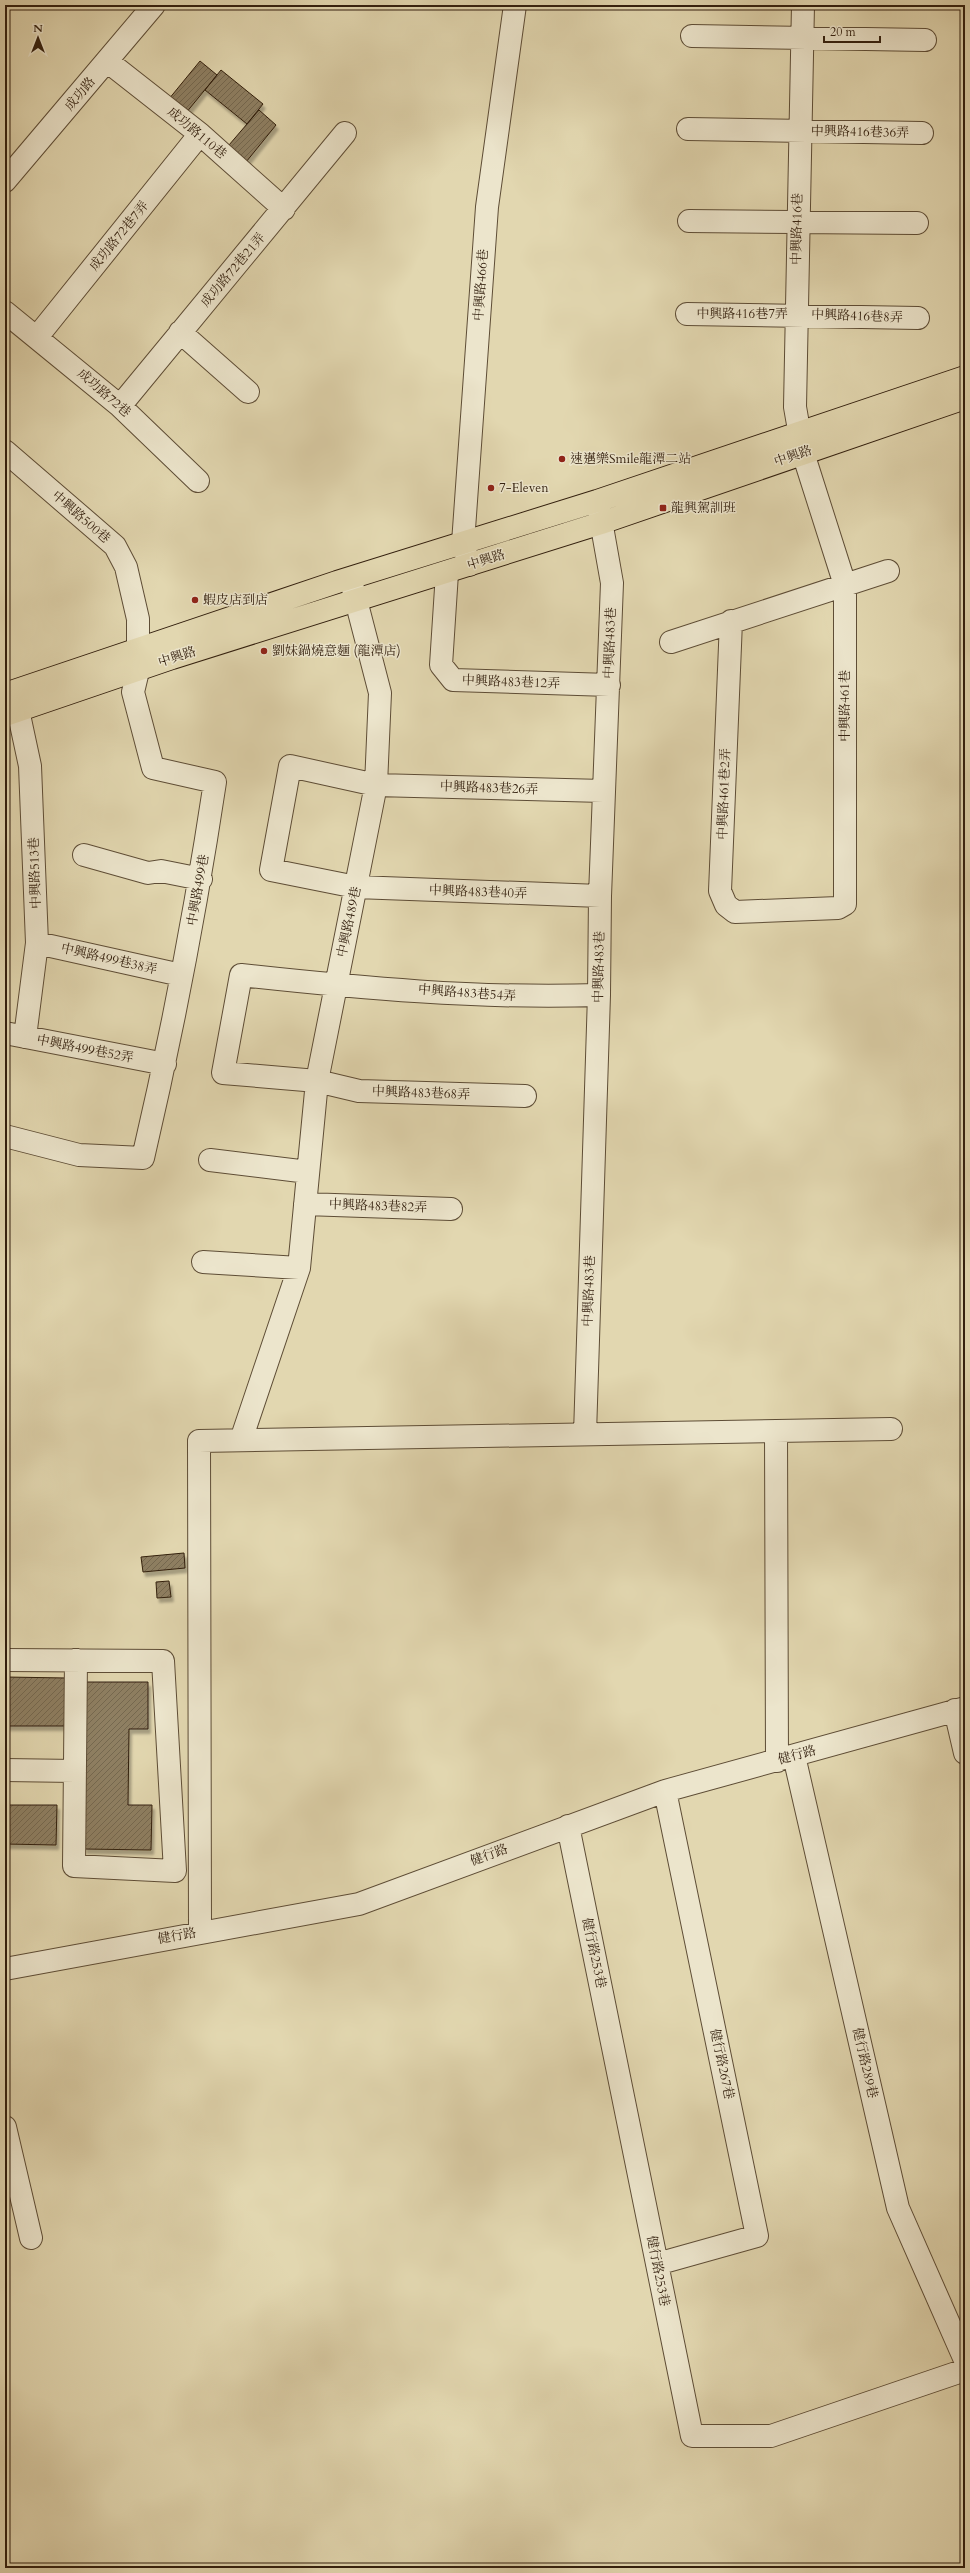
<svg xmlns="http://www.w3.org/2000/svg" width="970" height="2573" viewBox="0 0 970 2573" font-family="Cardo,'Noto Serif TC',serif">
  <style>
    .building { fill: url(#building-hatch); stroke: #321f0e; filter: url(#shadow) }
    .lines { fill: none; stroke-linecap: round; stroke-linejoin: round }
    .minor-casing { stroke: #5e4d36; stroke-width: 24 }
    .major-casing { stroke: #321f0e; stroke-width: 24 }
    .minor { stroke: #ece5cc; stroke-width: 22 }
    .major { stroke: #e2d7b0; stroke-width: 22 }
    .poi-dot { fill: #8f2418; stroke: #ece5cc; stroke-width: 1.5 }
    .labels { text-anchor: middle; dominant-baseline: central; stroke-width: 3; stroke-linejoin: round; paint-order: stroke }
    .street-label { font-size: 13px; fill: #321f0e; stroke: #ece5cc }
    .poi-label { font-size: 13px; fill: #321f0e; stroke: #ece5cc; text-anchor: start }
  </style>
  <defs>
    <pattern id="building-hatch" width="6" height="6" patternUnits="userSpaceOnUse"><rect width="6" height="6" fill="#8e7f62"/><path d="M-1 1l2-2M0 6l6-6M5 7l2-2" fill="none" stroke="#75674f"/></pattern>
    <filter id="shadow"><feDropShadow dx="2.5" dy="4.5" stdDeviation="1" flood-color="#0004"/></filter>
  </defs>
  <rect width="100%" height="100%" fill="#e2d7b0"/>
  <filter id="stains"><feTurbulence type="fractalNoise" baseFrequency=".005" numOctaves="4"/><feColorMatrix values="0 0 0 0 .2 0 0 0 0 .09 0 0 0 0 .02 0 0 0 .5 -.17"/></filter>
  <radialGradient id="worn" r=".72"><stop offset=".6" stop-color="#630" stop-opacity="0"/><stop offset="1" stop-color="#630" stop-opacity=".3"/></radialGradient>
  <path class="building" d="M200 61 217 75 181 119 164 105Z
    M221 70 263 104 247 124 205 90Z
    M259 110 276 125 242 167 223 152Z
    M184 1553 185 1568 143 1572 141 1557Z
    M169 1581 171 1597 157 1598 156 1582Z
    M5 1677 67 1678 66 1726H5Z
    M86 1682H148V1729H129L128 1805H152L151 1850 84 1849Z
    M5 1805H57L56 1845 5 1844Z"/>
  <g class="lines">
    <g class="minor-casing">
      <path id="minor" d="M692 36 925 40
        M107 61 200 134 284 209
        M688 129 922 133
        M5 181 154 5
        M689 221 917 223
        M5 312 120 406 198 481
        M687 314 918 318
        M180 332 248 392
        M37 337 200 134
        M120 406 345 133
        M5 451 115 546 126 567 138 619V671L133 692 153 768 215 782C196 908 172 1034 143 1158L79 1155 5 1136
        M469 565 463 543 487 207 515 5
        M447 573 441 665 453 680 609 685
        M731 621 720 891 726 905 735 912 838 908 845 904V585L803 453 795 407 803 5
        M671 642 888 571
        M18 710 30 766 37 943 25 1037
        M84 855 148 873 161 871 201 879
        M600 896 356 887 271 870 290 766 376 785 603 791
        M37 943 181 975
        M5 1033 165 1064
        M525 1096 359 1091 317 1081 223 1073 241 975C359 988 479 999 599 995
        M210 1160 308 1172
        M305 1204 451 1209
        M203 1262 299 1268
        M776 1431 777 1761
        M585 1434 599 995 600 896 612 583 598 504
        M241 1440 299 1268 317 1081 376 785 380 693 351 581
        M5 1660 163 1661 175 1871 74 1866 76 1660
        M955 1710 965 1753
        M794 1756 898 2208 965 2360
        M5 1770 75 1771
        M568 1826 692 2436H771L965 2370
        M200 1932 199 1441 891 1429
        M5 1969 359 1904 665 1791 965 1708
        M5 2127 31 2238
        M657 2264 757 2236 665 1791"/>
    </g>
    <g class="major-casing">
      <path id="major" d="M5 694 337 582 597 501 965 377
        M5 715 172 658 601 523 965 398"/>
    </g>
    <use href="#minor" class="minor"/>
    <use href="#major" class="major"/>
  </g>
  <g class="poi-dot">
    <circle cx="562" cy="459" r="4"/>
    <circle cx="491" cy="488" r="4"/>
    <rect x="659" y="504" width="8" height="8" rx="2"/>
    <circle cx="195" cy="600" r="4"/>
    <circle cx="264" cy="651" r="4"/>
  </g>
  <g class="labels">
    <g class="street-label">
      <text transform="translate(80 94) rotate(-50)">成功路</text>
      <text transform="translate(860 132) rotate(1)">中興路416巷36弄</text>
      <text transform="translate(197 133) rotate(40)">成功路110巷</text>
      <text transform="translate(797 229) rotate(-89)">中興路416巷</text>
      <text transform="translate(119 236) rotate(-51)">成功路72巷7弄</text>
      <text transform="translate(233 270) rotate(-50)">成功路72巷21弄</text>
      <text transform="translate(481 285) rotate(-86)">中興路466巷</text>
      <text x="742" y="314">中興路416巷7弄</text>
      <text transform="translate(857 316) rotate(2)">中興路416巷8弄</text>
      <text transform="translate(104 393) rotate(41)">成功路72巷</text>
      <text transform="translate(793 456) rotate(-19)">中興路</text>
      <text transform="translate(81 517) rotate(41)">中興路500巷</text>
      <text transform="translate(486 560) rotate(-18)">中興路</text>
      <text transform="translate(610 643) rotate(-88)">中興路483巷</text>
      <text transform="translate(177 657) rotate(-18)">中興路</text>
      <text transform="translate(511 682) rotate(2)">中興路483巷12弄</text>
      <text transform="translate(845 706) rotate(-90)">中興路461巷</text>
      <text transform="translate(489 788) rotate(2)">中興路483巷26弄</text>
      <text transform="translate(724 794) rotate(-88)">中興路461巷2弄</text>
      <text transform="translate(35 873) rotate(-92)">中興路513巷</text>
      <text transform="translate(198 890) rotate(-80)">中興路499巷</text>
      <text transform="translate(478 892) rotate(2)">中興路483巷40弄</text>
      <text transform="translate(349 922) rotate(-78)">中興路489巷</text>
      <text transform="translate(109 959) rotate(13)">中興路499巷38弄</text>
      <text transform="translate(599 967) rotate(-89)">中興路483巷</text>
      <text transform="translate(467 993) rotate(4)">中興路483巷54弄</text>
      <text transform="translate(85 1049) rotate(11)">中興路499巷52弄</text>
      <text transform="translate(421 1093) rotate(2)">中興路483巷68弄</text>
      <text transform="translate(378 1206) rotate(2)">中興路483巷82弄</text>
      <text transform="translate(589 1291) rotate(-88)">中興路483巷</text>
      <text transform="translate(797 1755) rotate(-15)">健行路</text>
      <text transform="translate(489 1855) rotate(-20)">健行路</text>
      <text transform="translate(177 1936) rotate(-10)">健行路</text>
      <text transform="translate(594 1953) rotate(78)">健行路253巷</text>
      <text transform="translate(865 2063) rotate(77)">健行路289巷</text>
      <text transform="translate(722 2064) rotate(78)">健行路267巷</text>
      <text transform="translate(658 2271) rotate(79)">健行路253巷</text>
    </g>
    <g class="poi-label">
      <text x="570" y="459">速邁樂Smile龍潭二站</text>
      <text x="499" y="488">7-Eleven</text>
      <text x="671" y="508">龍興駕訓班</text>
      <text x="203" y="600">蝦皮店到店</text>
      <text x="272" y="651">劉妹鍋燒意麵 (龍潭店)</text>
    </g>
  </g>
  <rect width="970" height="2573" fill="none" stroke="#e2d7b0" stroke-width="20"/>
  <rect x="6" y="6" width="958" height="2561" fill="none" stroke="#321f0e" stroke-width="2"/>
  <rect x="10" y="10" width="950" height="2553" fill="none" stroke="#321f0e"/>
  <g transform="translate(38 38)" stroke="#ece5cc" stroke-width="3" paint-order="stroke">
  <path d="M0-3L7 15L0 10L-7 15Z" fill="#321f0e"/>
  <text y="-6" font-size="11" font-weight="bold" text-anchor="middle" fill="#321f0e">N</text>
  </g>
  <path d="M824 36v6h56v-6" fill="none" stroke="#321f0e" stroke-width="2"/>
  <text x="830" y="36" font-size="12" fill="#321f0e" stroke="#ece5cc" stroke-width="3" paint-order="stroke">20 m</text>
  <rect width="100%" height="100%" filter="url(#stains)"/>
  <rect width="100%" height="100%" fill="url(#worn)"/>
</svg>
